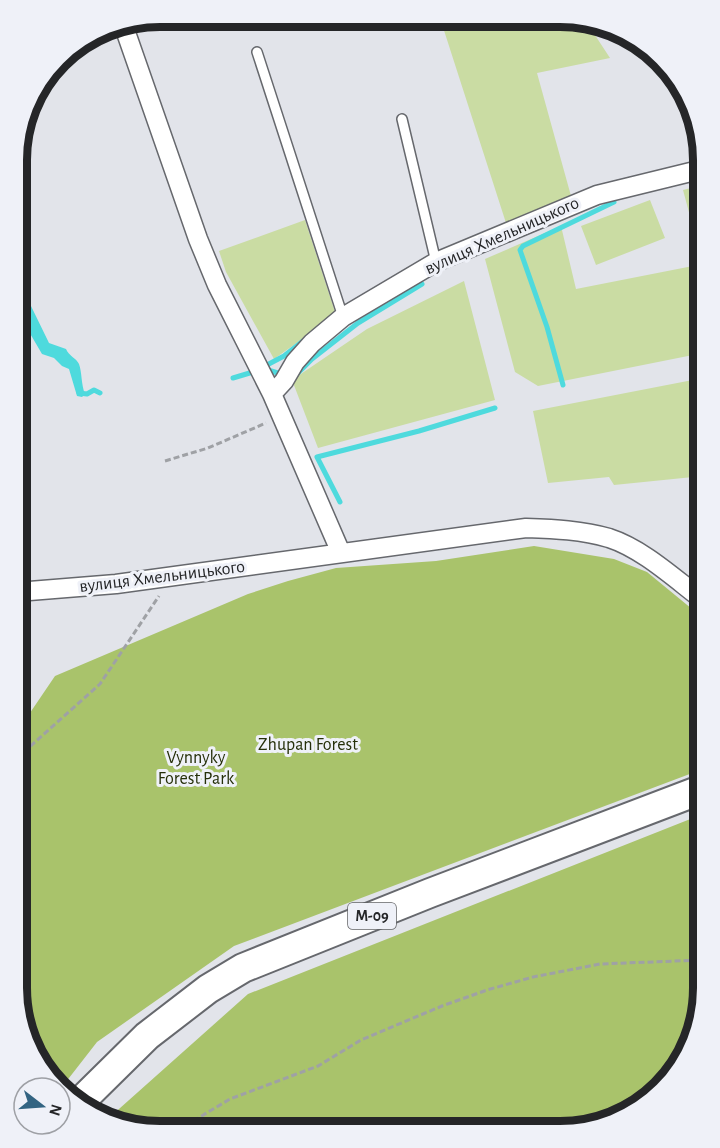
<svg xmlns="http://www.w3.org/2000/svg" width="720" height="1148" viewBox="0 0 720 1148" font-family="'Alegreya Sans',sans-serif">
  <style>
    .green { fill: #cadca3 }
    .forest { fill: #a9c36b }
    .water { fill: #4edadd }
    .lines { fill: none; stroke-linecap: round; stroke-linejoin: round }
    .stream { stroke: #4edadd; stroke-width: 5 }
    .service-casing { stroke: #66686d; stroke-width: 12 }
    .minor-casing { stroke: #66686d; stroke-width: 21 }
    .primary-casing { stroke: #66686d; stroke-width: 32 }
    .path { stroke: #9fa1a5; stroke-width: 3; stroke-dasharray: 6 3; stroke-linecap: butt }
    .service { stroke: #fff; stroke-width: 9 }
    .minor { stroke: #fff; stroke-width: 18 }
    .primary { stroke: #fff; stroke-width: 28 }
    .labels { text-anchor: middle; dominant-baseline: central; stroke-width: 6; stroke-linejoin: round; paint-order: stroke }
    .shield { fill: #eff1f8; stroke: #626366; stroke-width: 1.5 }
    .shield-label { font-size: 16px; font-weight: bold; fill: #252628 }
    .street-label { font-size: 18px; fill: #252628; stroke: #eff1f8 }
    .park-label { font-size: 18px; fill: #252f09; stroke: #eff1f8 }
    .rim { fill: none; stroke: #252628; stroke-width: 8 }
  </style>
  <rect width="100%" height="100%" fill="#e2e4ea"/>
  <path class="green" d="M440 18 589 20 591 29 610 58 537 73 571 196 506 223Z
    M703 185V256L701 257 683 190Z
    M650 200 665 238 596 265 581 226Z
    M305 220 336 315 274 359 226 272 219 251Z
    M561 226 576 289 703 264V353L538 386 515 372 485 259Z
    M464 281 495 400 318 448 292 380 367 329Z
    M703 378V476L614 485 609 477 548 483 533 411Z"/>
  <path class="forest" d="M534 546 614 559 647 572 703 618V769L234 946 97 1042 62 1087 27 1042 17 988V732L55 676 248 594 288 581 336 568 436 561Z
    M703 814V998L674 1075 614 1121 560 1131 141 1130 110 1117 248 994Z"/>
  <path class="water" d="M24 290H27L31 306 49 343 66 349C69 356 76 358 79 364 82 372 81 384 85 394L82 397 77 396 69 369 62 366 54 358 42 354 28 330 17 328V293Z"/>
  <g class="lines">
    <path class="stream" d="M265 366 284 356 303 341
      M265 369 281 374
      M233 378 253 372
      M293 378 312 359 358 323 422 284
      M563 385 547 327 520 250 523 246 614 202
      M79 393 87 394 94 390 100 393
      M340 502 317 457 419 431 495 408"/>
    <g class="service-casing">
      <path id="service" d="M257 52 343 317
        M402 119 436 262"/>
    </g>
    <g class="minor-casing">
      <path id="minor" d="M123 24 198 239 217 285 272 394 341 553
        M272 394 284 381 295 362 312 343 343 317 436 262 597 195 703 169
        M17 592 116 584 526 528C554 529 582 530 609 538 643 549 675 579 703 600"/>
    </g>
    <g class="primary-casing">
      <path id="primary" d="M78 1104 147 1036 208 989 243 968 430 893 703 789"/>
    </g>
    <path class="path" d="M165 461 208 448 266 423
      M17 758 100 684 159 596
      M178 1130 230 1099 318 1066 361 1040 442 1006 487 990 533 977 600 964 703 960"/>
    <use href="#service" class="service"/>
    <use href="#minor" class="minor"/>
    <use href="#primary" class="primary"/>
  </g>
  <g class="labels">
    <rect class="shield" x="348" y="903" width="48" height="26" rx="4.5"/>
    <g class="shield-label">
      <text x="372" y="916">М-09</text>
    </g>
    <g class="street-label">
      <text transform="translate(502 236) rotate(-24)">вулиця Хмельницького</text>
      <text transform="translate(162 577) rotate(-7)">вулиця Хмельницького</text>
    </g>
    <g class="park-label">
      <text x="308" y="745">Zhupan Forest</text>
      <text x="196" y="758">Vynnyky<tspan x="196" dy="21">Forest Park</tspan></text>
    </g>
  </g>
  <path d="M0 0H720V1148H0ZM160 27H560A133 133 0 0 1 693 160V988A133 133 0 0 1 560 1121H160A133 133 0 0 1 27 988V160A133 133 0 0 1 160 27Z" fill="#eff1f8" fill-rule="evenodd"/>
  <path class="rim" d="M160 27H560A133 133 0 0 1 693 160V988A133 133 0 0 1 560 1121H160A133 133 0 0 1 27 988V160A133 133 0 0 1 160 27Z"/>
  <g transform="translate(42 1106) rotate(107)"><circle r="28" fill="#eff1f8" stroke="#9ea0a5" stroke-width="1.5"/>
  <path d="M0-4.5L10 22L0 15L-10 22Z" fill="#336482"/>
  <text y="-9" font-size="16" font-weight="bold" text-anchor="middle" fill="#252628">N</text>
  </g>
</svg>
